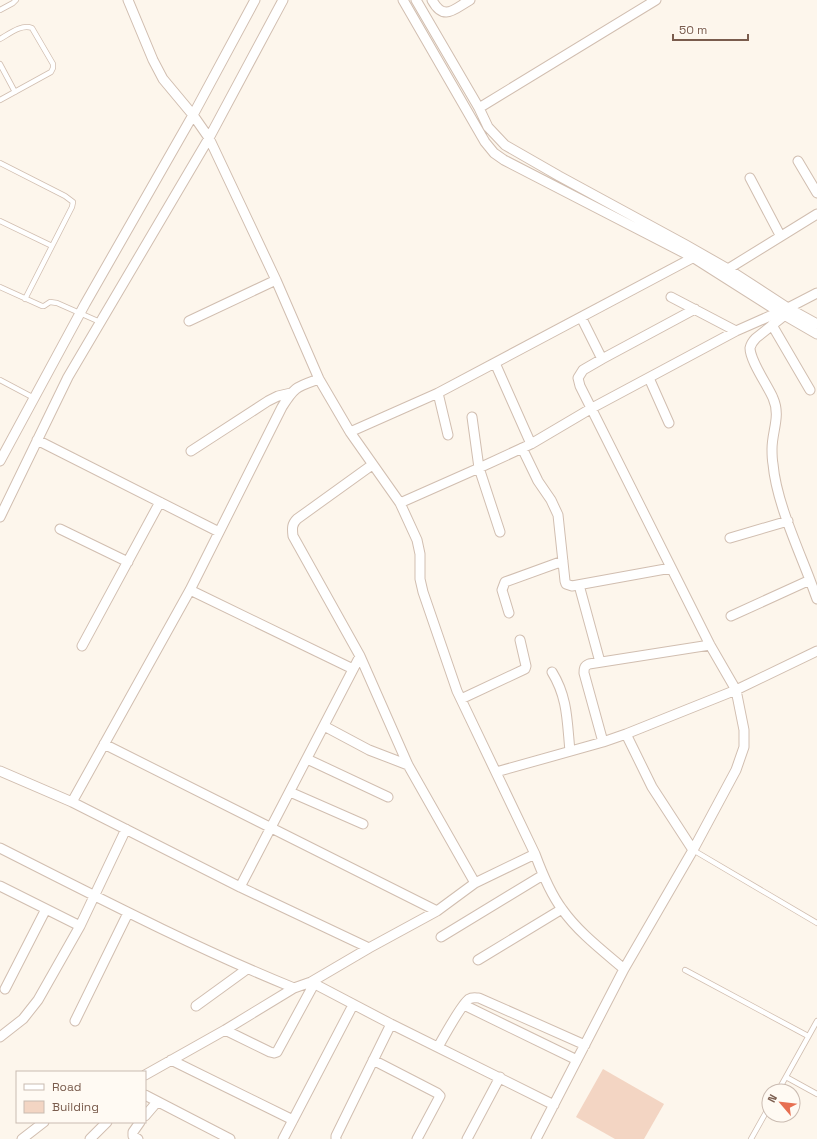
<svg xmlns="http://www.w3.org/2000/svg" width="817" height="1139" viewBox="0 0 817 1139" font-family="'Space Grotesk',sans-serif">
  <style>
    .building { fill: #f3d5c3 }
    .lines { fill: none; stroke-linecap: round; stroke-linejoin: round }
    .service-casing { stroke: #d1beb0; stroke-width: 6 }
    .minor-casing { stroke: #d1beb0; stroke-width: 11 }
    .service { stroke: #fff; stroke-width: 4.5 }
    .minor { stroke: #fff; stroke-width: 9 }
  </style>
  <rect width="100%" height="100%" fill="#fdf6ec"/>
  <path class="building" d="M603 1069 664 1104 644 1139H615L576 1117Z"/>
  <g class="lines">
    <g class="service-casing">
      <path id="service" d="M0 10 13 3 16 0
        M0 39C9 34 21 24 32 28L53 64V68L51 72 0 100
        M0 64 15 92
        M0 163 65 196 73 202 72 207 25 299
        M0 221 52 246
        M0 287 42 306H44L50 302 57 303 100 322
        M0 380 34 398
        M693 850 817 923
        M685 970 808 1036
        M786 1077 817 1094
        M778 1091 817 1021
        M751 1139 769 1107"/>
    </g>
    <g class="minor-casing">
      <path id="minor" d="M128 0 153 60 163 79 193 115 209 138 276 280 319 379 350 432 400 503 417 540 420 554V579L423 592 457 691 535 854C542 873 550 893 562 909 578 932 603 951 624 969
        M403 0 485 142 494 153 504 160 694 258 779 312 817 334
        M416 0 479 108 488 127 505 145 559 176 686 245 728 269 788 308 817 324
        M432 0C444 22 454 9 470 0
        M479 108 656 0
        M798 161 817 193
        M750 178 780 235
        M728 269 817 214
        M671 297 736 331
        M581 317 602 359
        M189 321 276 280
        M772 325 810 390
        M495 363 531 444
        M649 378 669 423
        M438 393 448 435
        M472 417 479 468 500 532
        M350 432 438 393 698 255
        M37 440 219 532
        M522 448 538 481 551 500 558 515 565 581 566 584 572 586 671 568
        M191 451 268 401 278 396 291 393
        M0 461 85 304 193 115 255 0
        M372 465 297 519C292 524 292 528 293 536L360 656 408 765 475 883
        M400 503 479 468 531 444 592 408 736 331 788 308 817 293
        M0 517 68 377 209 138 283 0
        M60 529 128 562
        M730 538 788 521
        M810 580 817 599
        M579 585 600 662
        M190 590 353 669
        M509 613 502 590 505 582 563 561
        M731 616 810 580C797 546 776 500 773 464 772 459 772 454 772 449 772 431 781 416 773 398 768 386 750 361 750 348 751 344 753 341 756 338L785 315
        M82 646 160 502
        M552 672C568 698 567 722 570 751
        M461 699 525 669 526 666 520 640
        M324 726 369 750 408 765
        M626 734 652 787 693 850
        M603 742 584 673C584 669 584 666 589 664L710 645
        M104 744 437 911
        M307 759 388 797
        M0 771 72 802 240 887 369 948
        M496 772 603 742 626 734 736 690 817 651
        M290 792 363 824
        M72 802 190 590 282 407C295 386 297 387 319 379
        M0 848C97 897 193 947 294 988
        M0 886 80 926
        M240 887 360 656
        M441 937 543 875
        M478 960 562 909
        M311 982 391 1024 554 1105
        M5 989 46 909
        M464 1005 577 1060
        M196 1006 247 969
        M75 1021 128 913
        M225 1030 270 1052 274 1053 277 1052 314 984
        M0 1037 23 1019 38 1000 80 926 126 829
        M438 1047C443 1038 462 1004 469 999 472 997 476 998 479 998L585 1045
        M171 1060 293 1120
        M373 1060 437 1093 440 1096 417 1139
        M145 1075 225 1030 294 988 311 982 369 948 437 911 475 883 535 854
        M145 1095 230 1139
        M145 1116 157 1102
        M22 1139 44 1122
        M90 1139 107 1122
        M138 1139 133 1136V1132L140 1122
        M283 1139 353 1005
        M336 1139V1136L391 1024
        M467 1139 500 1077
        M536 1139 624 969 693 850 736 770 744 747V730L736 690 710 645 580 386 578 378 583 370 602 359 695 309"/>
    </g>
    <use href="#service" class="service"/>
    <use href="#minor" class="minor"/>
  </g>
  <rect x="16" y="1071" width="130" height="52" fill="#fffaf3" stroke="#cabbb1"/>
  <rect x="24" y="1084" width="20" height="6" fill="#ffffff" stroke="#cabbb1"/>
  <text x="52" y="1091" font-size="12" fill="#7a5c4d">Road</text>
  <rect x="24" y="1101" width="20" height="12" fill="#f3d5c3" stroke="#cabbb1"/>
  <text x="52" y="1111" font-size="12" fill="#7a5c4d">Building</text>
  <g transform="translate(781 1103) rotate(298)"><circle r="19" fill="#fffaf3" stroke="#cabbb1"/>
  <path d="M0-3L7 15L0 10L-7 15Z" fill="#e76f51"/>
  <text y="-6" font-size="11" font-weight="bold" text-anchor="middle" fill="#7a5c4d">N</text>
  </g>
  <path d="M673 34v6h75v-6" fill="none" stroke="#7a5c4d" stroke-width="2"/>
  <text x="679" y="34" font-size="12" fill="#7a5c4d" stroke="#fffaf3" stroke-width="3" paint-order="stroke">50 m</text>
</svg>
